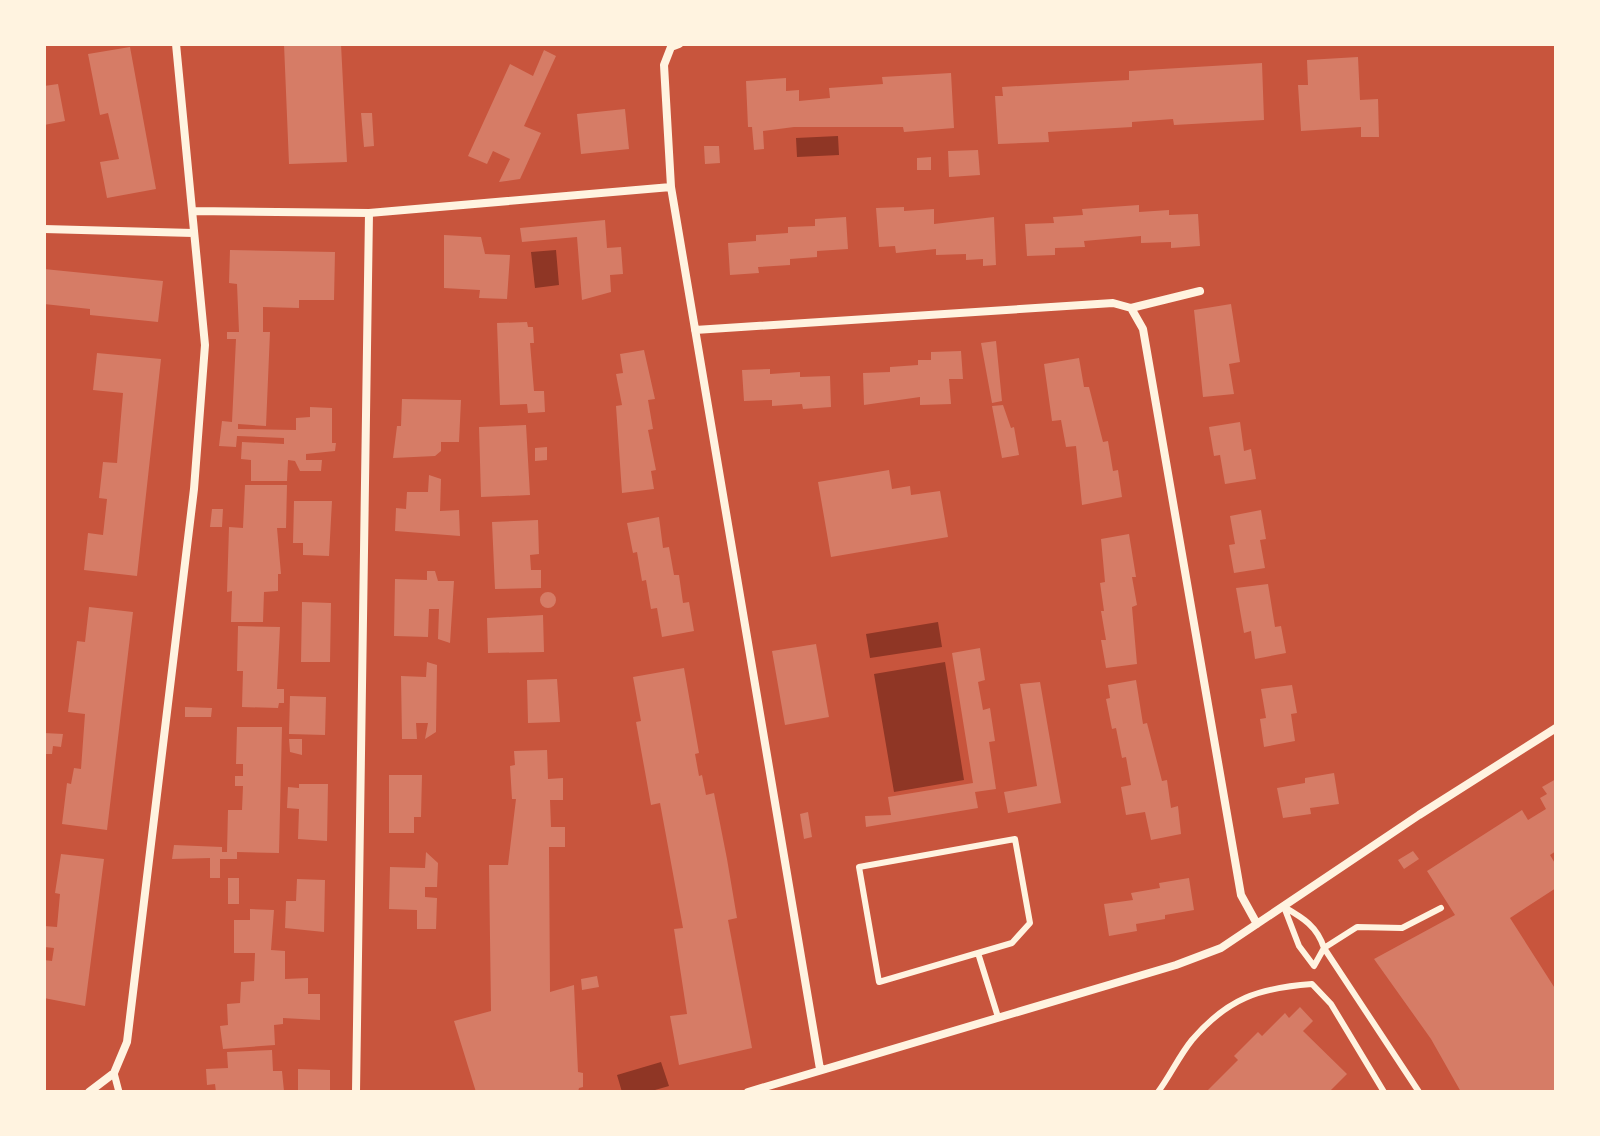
<svg xmlns="http://www.w3.org/2000/svg" width="1600" height="1136" viewBox="0 0 1600 1136" font-family="'PT Serif',serif">
  <style>
    .water { fill: #8f3625 }
    .building { fill: #d67c66 }
    .lines { fill: none; stroke-linecap: round; stroke-linejoin: round }
    .service { stroke: #fff3e0; stroke-width: 6 }
    .pedestrian { stroke: #fff3e0; stroke-width: 7 }
    .minor { stroke: #fff3e0; stroke-width: 8 }
  </style>
  <rect width="100%" height="100%" fill="#c8553d"/>
  <path class="water" d="M838 136 839 155 797 157 796 138Z
    M556 250 559 285 535 288 531 252Z
    M938 622 942 647 870 658 866 634Z
    M945 662 964 780 894 792 874 674Z
    M661 1062 669 1086 648 1092H622L617 1075Z"/>
  <path class="building" d="M284 44H341L347 162 289 164Z
    M130 47 156 189 107 198 100 162 119 159 108 113 100 115 88 54Z
    M544 50 556 56 524 126 541 133 520 179 499 182 510 159 493 151 487 164 468 156 510 64 533 76Z
    M1358 57 1360 100 1378 99 1379 137H1361V127L1301 131 1298 85H1308L1307 60Z
    M1262 63 1264 120 1174 125 1173 119 1132 122V127L1048 132 1049 142 998 144 995 96H1003L1002 87 1129 80V71Z
    M951 73 954 128 904 132 903 127H794L763 131 764 149 754 150 752 127H748L746 81 786 78V91L799 90V101L830 98 829 88 883 84 882 77Z
    M58 84 65 121 44 125V86Z
    M625 109 629 149 581 154 577 114Z
    M361 113H372L374 146 364 147Z
    M704 146H719L720 163 705 164Z
    M978 150 980 175 949 177 948 151Z
    M931 157V170H917V158Z
    M1139 205V212L1169 210V215L1198 214 1200 246 1171 248V242L1141 243V236L1084 241 1085 247 1055 248V255L1027 256 1025 224 1054 223 1053 217 1083 215 1082 209Z
    M904 207V211L934 209V224L994 217 996 265 983 266V259L966 260V254L936 255V249L896 253 895 246 879 247 876 208Z
    M846 217 848 249 817 251V257L790 259V265L758 267 759 273 730 275 728 243 756 241V235L788 233V227L815 226V219Z
    M605 220 607 248 621 247 623 274 610 275 611 292 582 300 577 237 522 242 520 228Z
    M444 235 481 237 485 254 510 255 507 299 479 298 480 290 444 288Z
    M230 250 335 252 334 300H299V308L263 307V332H270L266 426 238 424V429L296 430V418L310 417V407L332 408V443H336L335 451 306 454V460H322L321 471H300L295 461 288 460 287 481H251V460L241 459 242 442 284 444V438L237 436 236 447 219 446 222 421 232 422 236 339H227V332H239L237 284 229 283Z
    M44 269 163 281 158 322 90 315V309L44 304Z
    M1231 304 1240 362 1229 364 1234 394 1203 397 1194 310Z
    M527 322 528 327H533L534 343H530L534 391H544L545 412 528 413 527 404 500 405 497 323Z
    M996 341 1002 401 992 403 981 343Z
    M644 350 655 399 648 400 653 429 648 430 656 470 651 471 654 489 622 493 616 406 622 405 616 374 623 373 620 354Z
    M961 351 963 379H949L951 404 920 405V397L864 405 863 373 890 372V367L918 365V360H931V352Z
    M97 353 161 359 137 576 84 570 88 533 103 535 107 499 99 498 103 462 117 463 123 393 93 390Z
    M1079 358 1084 387H1089L1103 442 1108 441 1113 471 1118 470 1122 497 1082 505 1076 446 1066 447 1061 420 1052 421 1044 364Z
    M770 369V374L800 372V377L830 376 831 407 803 409 802 404 772 406V400L744 401 742 370Z
    M402 399 461 400 459 442H441V451L435 456 393 458 397 426H401Z
    M1003 405 1011 428 1014 427 1019 455 1002 458 992 406Z
    M1240 422 1244 451 1251 449 1256 479 1225 484 1220 455 1214 456 1209 427Z
    M526 425 530 495 481 497 479 427Z
    M547 447V460L535 461V448Z
    M889 470 892 489 910 486 911 495 940 491 948 537 831 557 818 482Z
    M429 475 441 479 440 511 459 510 460 536 395 531 396 508 406 509 407 492H428Z
    M245 485H287L286 528H277L281 574H278V591L264 592 263 622H231L232 591 227 592 229 527 243 528Z
    M294 501H332L329 556 303 555V543H293Z
    M212 509H223L222 527H210Z
    M1261 510 1266 539 1260 540 1265 568 1234 573 1229 545 1235 544 1230 516Z
    M659 517 663 548 669 547 674 575H679L683 603 689 602 694 631 662 637 657 608 651 609 646 580 642 581 637 552 633 553 627 523Z
    M538 520 539 554 530 555 531 570H541V588L495 589 492 522Z
    M1129 534 1136 577H1132L1137 605 1132 607 1137 664 1106 668 1101 640H1106L1101 611H1104L1100 583 1105 582 1101 539Z
    M427 571H435L438 581H454L450 643 438 639 439 609H429L428 637 394 636 395 579 427 580Z
    M1268 584 1275 627 1281 626 1286 653 1255 659 1251 631 1244 633 1236 588Z
    M540 600a8 8 0 1 1 16 0a8 8 0 1 1-16 0Z
    M302 602 331 603 330 662H301Z
    M89 607 133 612 107 830 62 824 67 783 71 784 74 768 81 769 85 714 68 712 77 641 85 642Z
    M543 615 544 652 488 653 487 618Z
    M238 626 280 627 277 689H284V703H279L278 708 242 707 243 671H237Z
    M816 644 829 717 785 725 772 651Z
    M980 648 985 680 978 682 983 710 990 708 995 741 989 742 996 789 975 792 978 808 866 827 865 816 891 815 888 797 973 783 952 653Z
    M427 662 437 665 436 732 425 739 428 723H416L417 739H402L401 676 426 677Z
    M684 668 699 753 695 754 699 776 702 775 706 795 714 793 727 859 737 918 728 920 752 1048 679 1065 670 1016 687 1014 674 929 683 928 660 803 651 805 636 722 641 721 633 677Z
    M557 679 560 722 528 723 527 680Z
    M1136 680 1143 724 1147 723 1162 781 1167 780 1171 808 1178 806 1181 834 1151 840 1145 812 1126 815 1121 787 1131 785 1126 757 1122 758 1116 728 1112 729 1106 699 1110 698 1108 685Z
    M1040 682 1061 803 1008 813 1004 792 1037 786 1020 684Z
    M1292 685 1297 713 1291 714 1295 741 1264 747 1260 719 1266 718 1261 689Z
    M290 696 326 697 325 735 289 734Z
    M185 707 212 708 211 717H185Z
    M237 727H282L279 853 237 852V859H220V878H210V858L172 859 174 845 222 847V852H227L228 810H242L243 786H235V776H243V764H236Z
    M44 733 63 734 61 747 53 746 52 754H44Z
    M289 739H302V755L290 752Z
    M547 750 548 779 563 778V800H550L551 827H565V847H549L550 992 574 985 578 1072 583 1073V1087L579 1088 578 1092H476L454 1021 491 1011 489 865H508L516 799H512L510 766 515 765 514 751Z
    M1334 773 1339 804 1310 808 1311 814 1283 818 1277 788 1305 783V778Z
    M389 775H422L421 817H414V833H389Z
    M1556 779V851L1550 855 1556 865V888L1510 918 1556 990V1092H1461L1431 1039 1374 959 1455 915 1427 871 1522 810 1528 820 1546 809 1540 798 1547 794 1542 787Z
    M299 784H328L327 841 298 839 299 809 287 808 288 787 299 788Z
    M808 812 812 837 804 839 800 814Z
    M1413 851 1419 859 1404 869 1398 860Z
    M426 852 438 863 437 887H425V897L437 898 436 929H417V910L389 909 390 867 425 868Z
    M61 854 104 859 85 1006 44 998V960L52 961 54 948 44 947V926L57 927 60 894 55 893Z
    M228 878H239V904H228Z
    M1189 878 1194 910 1165 915V919L1136 924 1137 931 1109 936 1104 904 1133 900 1131 893 1160 888 1159 883Z
    M297 879 325 880 324 932 285 928 286 901H296Z
    M250 909 274 910 271 950 285 951V979L308 978V994H320V1020L283 1018V1024L274 1025 275 1045 223 1049 220 1026 228 1025 227 1004 240 1003 241 982 254 981 255 953H234V920H250Z
    M597 976 599 987 582 990 581 979Z
    M1300 1007 1313 1021 1303 1031 1347 1074 1329 1092H1206L1238 1060 1234 1056 1258 1032 1262 1036 1285 1013 1289 1018Z
    M272 1050 273 1071H282L284 1091 216 1092 215 1084 207 1085 206 1069 228 1068 227 1052Z
    M298 1069 330 1070V1092H298Z"/>
  <g class="lines">
    <path class="service" d="M1015 839 1030 923 1012 943 879 982 859 867Z
      M1284 907C1303 918 1317 926 1324 948L1314 966 1299 946Z
      M978 953 998 1017
      M1158 1092C1170 1076 1179 1056 1192 1040 1228 998 1259 988 1312 984L1331 1004 1384 1092
      M1419 1092 1324 948 1357 927 1402 928 1441 908"/>
    <path class="pedestrian" d="M114 1073 119 1092"/>
    <path class="minor" d="M679 44 671 47 664 65 671 187 820 1069
      M193 211 369 213 671 187
      M44 229 193 233
      M1131 308 1200 291
      M695 330 1113 303 1131 308 1143 329 1241 895 1257 924
      M89 1092 114 1073 127 1042 194 489 205 345 176 44
      M356 1092 369 213
      M748 1092 1176 965 1221 948 1419 815 1556 728"/>
  </g>
  <rect width="1600" height="1136" fill="none" stroke="#fff3e0" stroke-width="92"/>
</svg>
